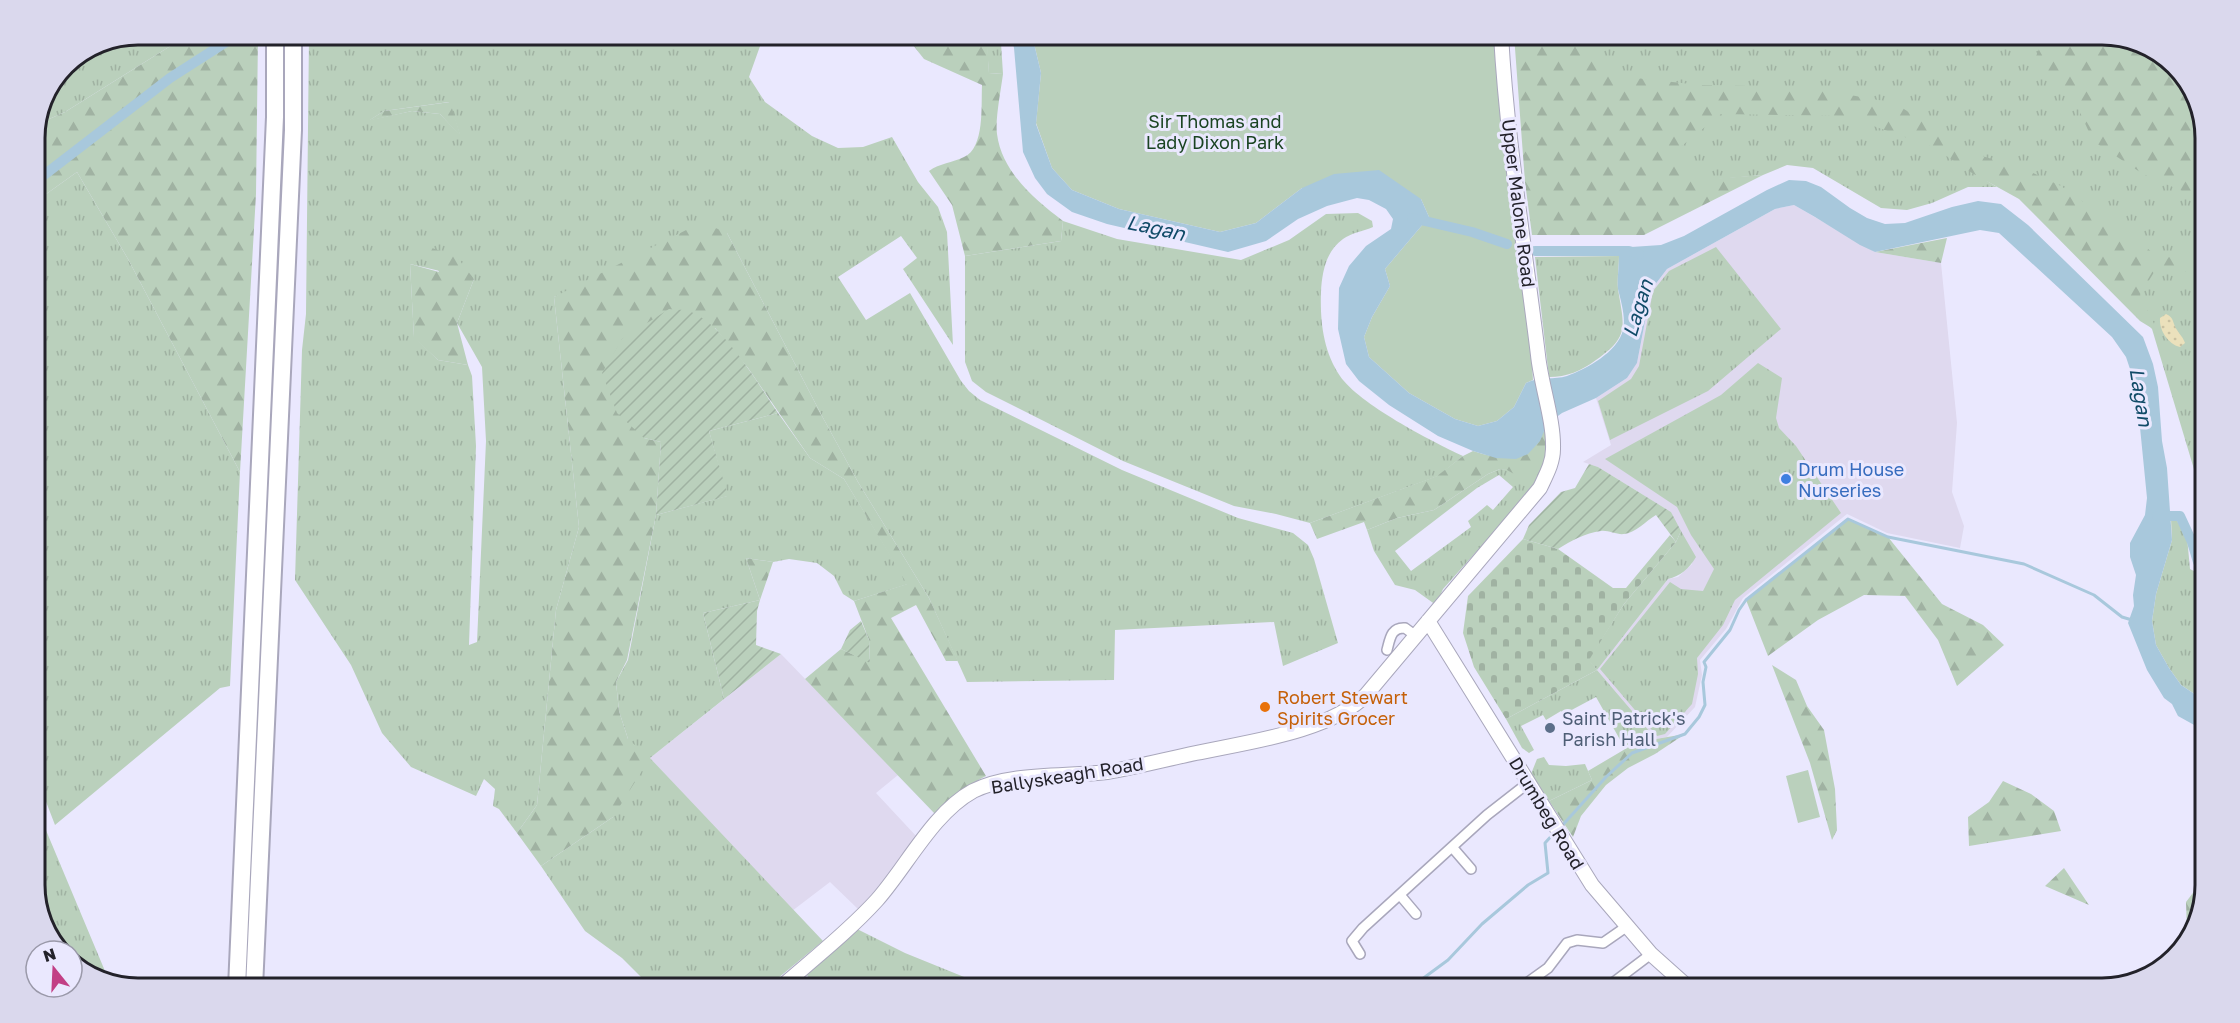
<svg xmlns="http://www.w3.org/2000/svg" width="2240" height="1023" viewBox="0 0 2240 1023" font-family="'Golos Text',sans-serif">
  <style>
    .commercial { fill: #dfd9ef }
    .grass { fill: url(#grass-tufts); fill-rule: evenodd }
    .forest { fill: url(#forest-firs) }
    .sand { fill: url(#sand-dots) }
    .cemetery { fill: url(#cemetery-stones) }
    .park { fill: #bad0bc }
    .garden { fill: url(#garden-furrows) }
    .water { fill: #a8c8dc }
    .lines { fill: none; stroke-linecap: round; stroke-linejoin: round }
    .stream { stroke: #a8c8dc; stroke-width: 3 }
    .canal { stroke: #a8c8dc; stroke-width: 10 }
    .street-casing { stroke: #a9a7bc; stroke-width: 12 }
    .secondary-casing { stroke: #a9a7bc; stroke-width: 16 }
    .highway-casing { stroke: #a9a7bc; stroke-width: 20 }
    .street { stroke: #fff; stroke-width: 9 }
    .secondary { stroke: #fff; stroke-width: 14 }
    .highway { stroke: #fff; stroke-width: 16 }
    .shop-dot { fill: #3f7fe0; stroke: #eae8fe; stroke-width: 2 }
    .food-dot { fill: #e8710a; stroke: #eae8fe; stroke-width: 2 }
    .service-dot { fill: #5c6f8a; stroke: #eae8fe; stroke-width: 2 }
    .labels { text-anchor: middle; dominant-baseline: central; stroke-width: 6; stroke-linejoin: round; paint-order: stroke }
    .park-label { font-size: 18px; fill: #1a4422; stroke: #eae8fe }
    .street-label { font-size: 18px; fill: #23222a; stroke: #eae8fe }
    .shop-label { font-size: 18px; fill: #366cbe; stroke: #eae8fe; text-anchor: start }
    .food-label { font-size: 18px; fill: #c56008; stroke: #eae8fe; text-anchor: start }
    .service-label { font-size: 18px; fill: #4e5e75; stroke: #eae8fe; text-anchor: start }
    .water-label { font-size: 20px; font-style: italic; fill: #114b68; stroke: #eae8fe }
    .rim { fill: none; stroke: #23222a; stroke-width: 3 }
  </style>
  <defs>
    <pattern id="grass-tufts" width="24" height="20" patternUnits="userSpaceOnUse" patternTransform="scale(1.5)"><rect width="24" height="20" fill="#bad0bc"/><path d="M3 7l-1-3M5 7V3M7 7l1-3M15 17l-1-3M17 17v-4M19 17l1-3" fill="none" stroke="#a0b2a2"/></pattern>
    <pattern id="forest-firs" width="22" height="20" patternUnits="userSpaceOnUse" patternTransform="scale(1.5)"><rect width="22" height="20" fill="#bad0bc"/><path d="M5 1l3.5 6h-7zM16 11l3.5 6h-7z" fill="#a0b2a2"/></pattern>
    <pattern id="sand-dots" width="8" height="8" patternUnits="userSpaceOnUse" patternTransform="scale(1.5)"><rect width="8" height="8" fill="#ebe1bc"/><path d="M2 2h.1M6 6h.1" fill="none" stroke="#c9c1a2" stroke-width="1.8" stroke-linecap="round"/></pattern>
    <pattern id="cemetery-stones" width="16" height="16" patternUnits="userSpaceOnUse" patternTransform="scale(1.5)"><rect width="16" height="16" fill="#bad0bc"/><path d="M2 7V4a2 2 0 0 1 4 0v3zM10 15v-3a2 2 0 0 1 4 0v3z" fill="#a0b2a2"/></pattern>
    <pattern id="garden-furrows" width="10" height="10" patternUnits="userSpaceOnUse" patternTransform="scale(1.5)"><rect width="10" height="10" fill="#bad0bc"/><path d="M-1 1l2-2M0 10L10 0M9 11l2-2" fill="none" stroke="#a0b2a2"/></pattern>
  </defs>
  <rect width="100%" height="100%" fill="#eae8fe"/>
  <path class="commercial" d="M1794 205 1875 252 1941 263 1957 423 1952 492 1964 526 1960 548 1887 533 1847 514 1743 598 1726 629 1700 660 1702 675 1695 707 1667 737 1656 739 1597 670 1668 579 1678 577 1692 564 1671 512 1598 467 1583 462 1611 445 1596 398 1627 378 1637 363 1651 290 1667 269 1775 209Z
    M781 654 898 775 876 793 917 837 886 879 858 909 830 882 792 911 650 758Z"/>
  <path class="grass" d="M138 35H188L65 112 38 124 65 65 99 42Z
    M309 35H764L749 77 765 102 812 136 838 148 863 147 892 137 918 182 938 207 947 232 953 345 903 269 917 258 901 236 838 277 866 320 910 293 961 381 969 391 980 400 1122 470 1238 518 1293 533 1308 545 1314 559 1338 643 1283 666 1274 622 1115 630 1114 680 967 682 929 598 858 482 822 416 727 233 554 297 579 527 556 610 537 805 517 833 499 809 493 806 495 789 484 779 476 796 411 767 382 733 351 665 295 580 302 350 306 314ZM449 102 460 135 440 114 412 111 370 120 384 111ZM410 264 474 279 457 323 482 367 486 441 477 642 469 645 476 446 472 376 468 365 438 360 414 337Z
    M986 35H998L1001 43 1003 74 989 73Z
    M1529 35H2102L2142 43 2188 80 2205 132V506L2152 329 2016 177 1987 181 1997 187H1968L1932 203 1907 210 1881 208 1813 168 1787 165 1763 175 1696 181Z
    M77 172 128 259 240 472 230 686 220 688 55 825 35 773V202Z
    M1358 213 1372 221 1373 227C1364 231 1351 233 1343 239 1326 251 1322 272 1321 292 1320 321 1323 351 1340 376 1359 404 1431 441 1463 456L1438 476 1310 523 1276 514 1234 506 1123 461 986 392 972 381 965 362V256L1061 241 1063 221 1117 239 1241 260 1289 240 1326 214Z
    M1716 247 1781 329 1708 391 1610 440 1598 401 1631 379 1639 366 1653 291 1669 271Z
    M1619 256C1619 267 1617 278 1618 289 1624 327 1630 336 1596 360 1581 371 1567 377 1549 377L1535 257Z
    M1758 363 1782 378 1776 418 1779 428 1796 446 1841 513 1735 600 1723 625 1697 658 1698 674 1692 704 1665 734 1657 736 1600 669 1670 582 1681 589 1703 591 1714 569 1691 535 1677 507 1605 459 1721 395Z
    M778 413 810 458 844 479 908 584 854 601 843 594 834 576 817 563 789 559 773 562 746 558 760 600 703 613 724 699 650 758 823 941 766 988H652L622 958 585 931 541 866 613 817 628 739 619 711 616 682 628 660 656 515 727 496 709 431Z
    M1500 469 1546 472 1483 552 1477 551 1443 589 1436 605 1415 590 1395 585 1374 551 1367 530 1397 518 1434 510 1488 474ZM1499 475 1513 487 1493 510 1487 505 1468 521 1471 527 1411 571 1395 551 1477 488Z
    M2171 519 2177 521 2187 537 2190 569 2205 577V701L2181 685 2169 668 2156 645 2152 621 2156 594 2172 540Z
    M1681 531 1696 557C1689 569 1680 576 1668 579L1597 670 1656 739 1645 745H1623L1596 697 1564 714 1561 711 1546 720 1543 715 1521 726 1534 750 1529 753 1522 748 1506 719 1597 670 1588 660 1624 604 1676 542Z
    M1544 757 1549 765 1566 766 1585 764 1592 780 1549 801 1531 774 1537 759Z
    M35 804 110 983 98 980 72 959V951H62L52 943 35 892Z
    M857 929 905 953 974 981 972 988H818L806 974Z"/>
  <path class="forest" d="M188 35H258L256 194 240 472 128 259 77 172 35 202V132L38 124 65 112Z
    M905 35 987 36 989 73 1003 74C1001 90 995 119 997 134 1002 172 1034 199 1063 221L1061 241 965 256 952 205 929 171C940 163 952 163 964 157 985 148 981 105 982 85L924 59Z
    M1514 35H1570L1608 75 1700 85 1805 87 1895 103 1967 151 2029 171 2061 186 2141 243 2160 259 2205 250V281L2198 273 2156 269 2140 295 2158 332 2140 321 2019 199 1972 173 1933 147 1845 116 1721 114 1678 149 1696 180 1763 175 1644 235H1532L1525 182Z
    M2045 35H2102L2142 43 2188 80 2205 132V201L2143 174 2093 141 2070 90 2034 61Z
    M450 102 461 137 440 114 412 111 368 121 384 111Z
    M702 222 727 233 822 416 858 482 929 598 958 661H946L916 605 891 618 986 776C966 785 951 800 936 815L805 679 841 649 870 662 869 640 854 601 907 584 844 479 810 458 748 368 715 328 644 438 661 442 656 515 627 660 616 682 619 711 628 739 650 758 613 817 541 866 517 833 537 805 556 610 579 527 554 297Z
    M1947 238 1941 263 1875 252Z
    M429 247 456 256 474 279 457 323 468 365 438 360 414 338 410 264 439 272Z
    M1547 424C1550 449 1548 464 1532 484L1507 470 1500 469 1488 474 1434 510 1397 518 1367 530 1364 522 1317 539 1310 523 1437 476 1463 456 1473 451C1511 463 1530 463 1547 424Z
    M1848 519 1888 537 1942 604 1983 625 2004 645 1957 686 1938 640 1905 596 1864 595 1818 620 1768 656 1746 600Z
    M746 558 773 562 760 600Z
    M1772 665 1796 680 1807 706 1824 730 1835 789 1837 830 1832 840 1810 763Z
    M1685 734 1655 754 1628 768 1606 785 1581 816 1573 837 1549 801 1592 780 1588 771 1632 745H1645L1656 739Z
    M2003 781 2031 794 2054 811 2061 831 1969 846 1968 817 1989 802Z
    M2064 868 2089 905 2045 886Z
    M2205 877 2197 925 2182 944 2187 932 2186 902Z"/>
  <path class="sand" d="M2166 314C2175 318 2172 323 2177 330 2180 335 2183 337 2185 343L2180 347C2168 344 2159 330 2160 318Z"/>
  <path class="cemetery" d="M1670 535 1676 542 1624 604 1589 660 1597 670 1506 719 1474 667 1463 633 1468 596 1523 539 1558 549 1613 588H1626Z"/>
  <path class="park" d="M1032 35H1500L1526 262 1533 380 1526 383 1514 407 1497 421 1478 426 1455 419 1409 393 1369 357 1364 337 1372 317 1390 286 1385 269 1429 217 1421 199 1302 188 1256 223 1220 232 1119 209 1072 190 1052 168 1036 123 1041 73Z
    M1808 770 1820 817 1798 823 1786 776Z"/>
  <path class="garden" d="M669 309C675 310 682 309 688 311 721 320 759 385 778 413L709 431 728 496 656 515 661 442 644 438 617 413 602 373 622 339Z
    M1589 464 1598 467 1671 512 1681 531 1676 542 1656 515C1646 521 1635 533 1624 534 1617 535 1608 530 1601 531 1585 533 1571 541 1558 549L1523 539 1529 525 1561 492 1575 488Z
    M760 600 757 611 756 645 781 654 724 699 703 613Z
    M861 621 869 640 870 663 841 649 850 630Z"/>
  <path class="water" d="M1011 35H1032L1041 73 1036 124 1052 168 1072 190 1119 209 1220 232 1256 223 1302 188 1334 174 1379 170 1421 199 1429 217 1385 269 1390 286 1372 317 1364 337 1369 357 1409 393 1455 419 1478 426 1497 421 1514 407 1526 383C1541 376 1554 380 1567 376 1586 369 1618 352 1623 330 1626 317 1621 302 1618 289 1617 279 1619 267 1619 256L1631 247 1661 245 1684 236 1767 190 1789 180 1806 181 1821 187 1850 208 1867 218 1885 224 1905 223 1952 207 1978 201 2001 204 2028 225 2143 337 2153 364 2158 387 2162 441 2167 468 2172 540 2156 594 2152 621 2156 645 2169 668 2181 685 2205 701V731L2178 716 2172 704 2164 698 2147 670 2128 623 2134 606 2133 595 2136 575 2130 557V543L2145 515 2147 498 2136 387 2126 357 2112 337 1999 233 1980 230 1875 252 1860 245 1815 217 1794 205 1775 209 1667 269 1651 290 1637 363 1627 378 1596 398 1562 413 1547 424 1540 441 1528 454 1516 459 1496 458 1473 451 1438 436 1389 405 1359 381 1346 364 1338 329 1339 288 1349 266 1366 246 1391 229 1393 219 1386 209 1369 200 1357 198 1327 206 1298 219 1266 241 1228 252 1107 224 1072 212 1047 194 1035 178 1023 152 1014 48Z"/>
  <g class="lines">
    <path class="stream" d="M1560 828 1606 777 1632 753 1685 734 1699 717 1705 705 1703 682 1706 667 1704 662 1730 630 1739 610 1746 600 1848 519 1888 537 2024 564 2094 595 2122 617 2132 620
      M1410 988 1448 960 1482 924 1528 885 1548 873 1545 843 1555 832"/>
    <path class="canal" d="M35 182 170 78 237 35
      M1412 218 1472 232 1507 244
      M1535 251H1629L1639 254
      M2157 516H2180L2192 542 2198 562 2205 565"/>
    <g class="street-casing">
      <path id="street" d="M1387 650C1390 639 1391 627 1405 628L1416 636
        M1452 847 1471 869
        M1400 895 1416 914
        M1360 954 1352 941 1363 928 1487 815 1528 783
        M1520 988 1548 968 1567 943 1577 940 1603 943 1626 927
        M1606 988 1651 954"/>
    </g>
    <g class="secondary-casing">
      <path id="secondary" d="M1428 621 1592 885 1651 954 1689 988
        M780 988C812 960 848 932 877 900 907 866 933 813 973 791 1010 772 1066 777 1107 772 1137 767 1167 759 1196 753 1247 742 1329 732 1366 695L1540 488C1546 475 1553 463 1553 449 1554 420 1541 385 1538 355 1525 248 1507 142 1501 35"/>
    </g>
    <g class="highway-casing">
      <path id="highway" d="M237 988 275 117V35
        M254 988 293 130V35"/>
    </g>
    <use href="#street" class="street"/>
    <use href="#secondary" class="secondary"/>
    <use href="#highway" class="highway"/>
  </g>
  <circle class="shop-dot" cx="1786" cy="479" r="6"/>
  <circle class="food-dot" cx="1265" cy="707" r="6"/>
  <circle class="service-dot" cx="1550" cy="728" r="6"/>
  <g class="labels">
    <g class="park-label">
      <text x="1215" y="121">Sir Thomas and<tspan x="1215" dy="21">Lady Dixon Park</tspan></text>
    </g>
    <g class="street-label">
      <text transform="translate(1519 203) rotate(83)">Upper Malone Road</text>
      <text transform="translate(1067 775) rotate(-9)">Ballyskeagh Road</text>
      <text transform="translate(1547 813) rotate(59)">Drumbeg Road</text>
    </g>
    <g class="shop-label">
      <text x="1798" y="469">Drum House<tspan x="1798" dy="21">Nurseries</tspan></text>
    </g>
    <g class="food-label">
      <text x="1277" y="697">Robert Stewart<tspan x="1277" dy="21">Spirits Grocer</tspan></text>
    </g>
    <g class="service-label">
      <text x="1562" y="718">Saint Patrick's<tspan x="1562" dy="21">Parish Hall</tspan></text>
    </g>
    <g class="water-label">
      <text transform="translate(1156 227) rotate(12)">Lagan</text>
      <text transform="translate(1637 308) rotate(-73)">Lagan</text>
      <text transform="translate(2142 397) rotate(81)">Lagan</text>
    </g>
  </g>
  <path d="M0 0H2240V1023H0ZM138 45H2102A93 93 0 0 1 2195 138V885A93 93 0 0 1 2102 978H138A93 93 0 0 1 45 885V138A93 93 0 0 1 138 45Z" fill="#dad8ed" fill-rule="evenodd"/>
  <path class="rim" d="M138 45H2102A93 93 0 0 1 2195 138V885A93 93 0 0 1 2102 978H138A93 93 0 0 1 45 885V138A93 93 0 0 1 138 45Z"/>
  <g transform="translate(54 969) rotate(342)"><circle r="28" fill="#eae8fe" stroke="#9a99a9" stroke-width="1.5"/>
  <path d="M0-4.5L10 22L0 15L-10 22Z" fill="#c23f85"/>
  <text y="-9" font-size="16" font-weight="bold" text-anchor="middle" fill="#23222a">N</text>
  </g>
</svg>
